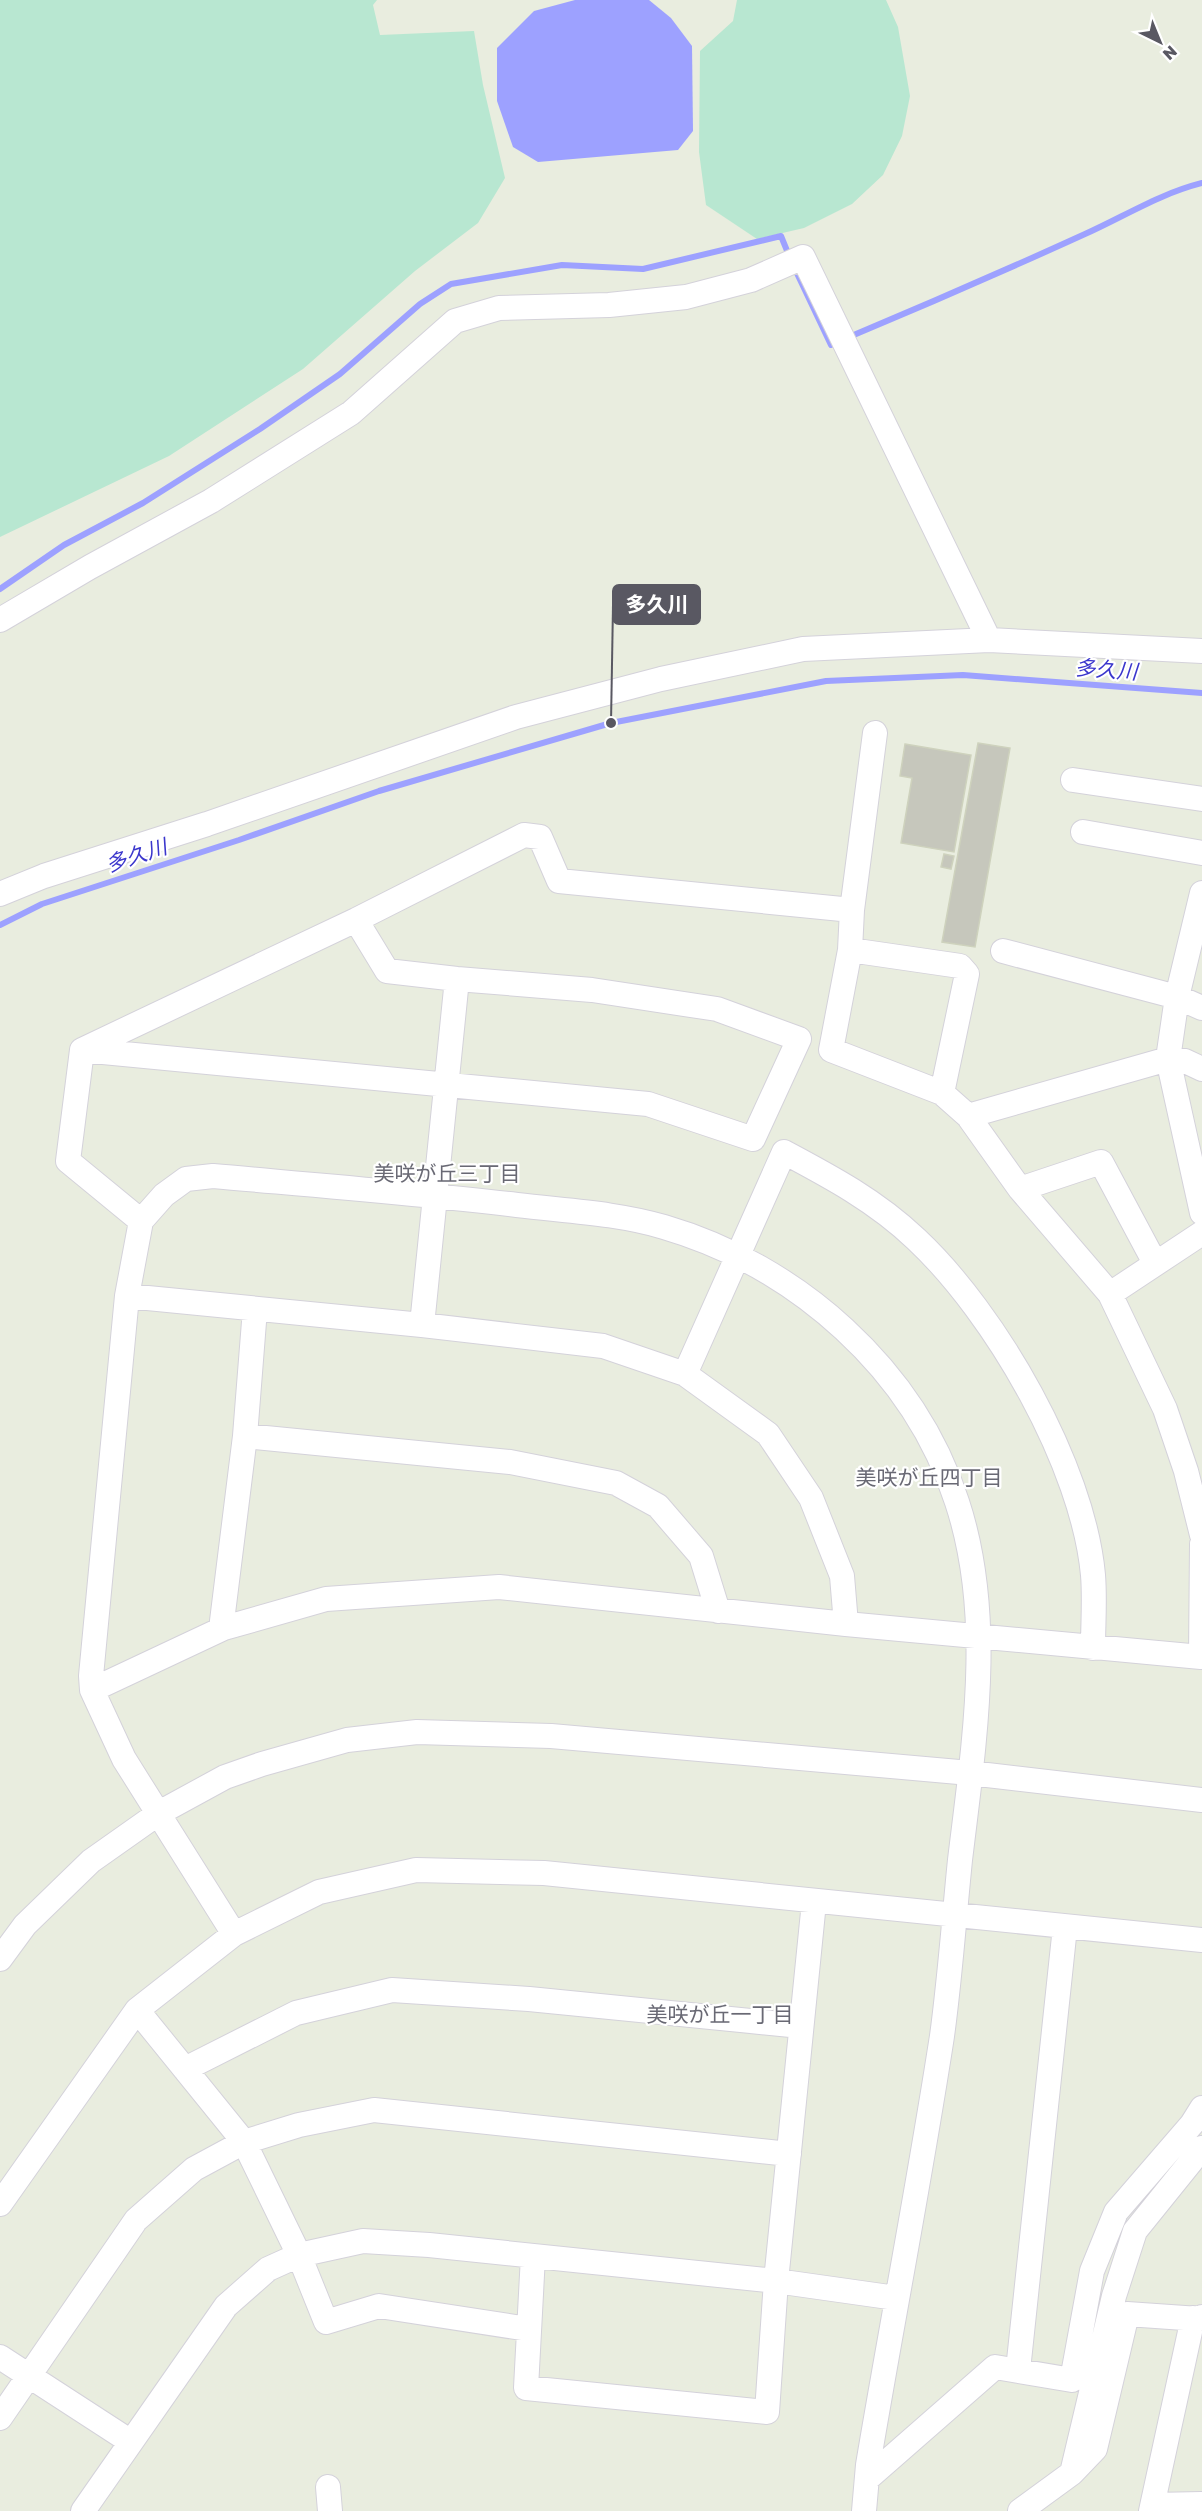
<svg xmlns="http://www.w3.org/2000/svg" width="1202" height="2511" viewBox="0 0 1202 2511" font-family="'Golos Text','Noto Sans JP',sans-serif">
  <style>
    .green { fill: #b8e7d1 }
    .water { fill: #9da1ff }
    .lines { fill: none; stroke-linecap: round; stroke-linejoin: round }
    .stream { stroke: #9da1ff; stroke-width: 6 }
    .building { fill: #c6c7bc; stroke: #ced2bd; stroke-width: 1.5 }
    .minor-casing { stroke: #d4d2da; stroke-width: 26 }
    .minor { stroke: #fff; stroke-width: 24 }
    .labels { text-anchor: middle; dominant-baseline: central; stroke-width: 4.5; stroke-linejoin: round; paint-order: stroke }
    .water-label { font-size: 21px; font-style: italic; fill: #3a36cc; stroke: #fff }
    .neighbourhood-label { font-size: 21px; fill: #696974; stroke: #fff }
    .leader { fill: none; stroke: #595862; stroke-width: 2 }
    .callout-dot { fill: #595862; stroke: #fff; stroke-width: 2 }
    .callout { fill: #595862; stroke: #595862; stroke-width: 2 }
    .callout-label { font-size: 21px; text-anchor: middle; font-weight: bold; fill: #fff }
  </style>
  <rect width="100%" height="100%" fill="#e9eddf"/>
  <path class="green" d="M0 0H377L373 5 380 35 474 31 483 85 505 178 478 223 415 271 303 369 169 456 0 537Z
    M737 0H886L898 27 910 96 902 136 883 175 852 204 804 228 757 239 706 205 699 152 700 51 733 21Z"/>
  <path class="water" d="M575 0H649L671 18 692 46 693 131 678 150 538 162 513 147 497 101V48L534 11Z"/>
  <g class="lines">
    <path class="stream" d="M794 267 831 345 839 341
      M849 337C928 304 1006 270 1085 234 1125 216 1159 194 1202 183
      M0 589 64 545 143 503 260 429 340 374 420 304 451 284 562 265 643 269 781 236 790 258
      M0 925 42 904 239 840 379 791 611 723 826 681 963 675 1202 693"/>
  </g>
  <path class="building" d="M978 743 1010 748 975 947 942 942Z
    M905 744 971 755 954 852 901 843 912 778 900 776Z
    M944 854 954 856 951 869 941 867Z"/>
  <g class="lines">
    <g class="minor-casing">
      <path id="minor" d="M0 620 90 567 211 501 351 413 455 321 499 308 609 305 686 297 751 280 803 257 989 640
        M875 733 852 910 850 950 831 1050 942 1093 968 1116 1020 1189 1110 1294 1165 1409 1186 1471 1202 1535
        M1073 780 1202 799
        M1083 832 1202 853
        M1202 893 1177 997 1168 1059 1202 1213
        M0 894 44 876 207 824 516 717 661 679 803 649 989 640 1202 651
        M850 950 960 966 967 974 942 1093
        M1003 951 1177 997 1202 1008
        M82 1050 648 1104 753 1139 799 1039 717 1009 592 990 457 979 387 971 356 920
        M968 1116 1168 1059 1185 1061 1202 1069
        M1020 1189 1101 1162 1155 1263
        M141 1221 68 1161 82 1050 356 920 524 835 540 837 559 881 852 910
        M1110 1294 1202 1233
        M127 1296 422 1325 603 1346 685 1374 768 1434 811 1498 842 1576 846 1624
        M422 1325 457 979
        M685 1374 784 1152C831 1177 876 1201 916 1239 996 1314 1083 1465 1093 1575 1095 1599 1093 1624 1093 1648
        M245 1436 510 1462 616 1483 658 1506 701 1556 718 1611
        M221 1629 245 1436 255 1309
        M92 1690 224 1628 326 1599 499 1587 846 1624 1201 1657 1202 1544
        M234 1934 124 1759 92 1690 91 1676 127 1296 141 1221 164 1195 186 1179 213 1176C314 1185 416 1193 517 1205 566 1211 617 1213 664 1227 797 1266 914 1369 957 1502 995 1617 974 1743 960 1860 954 1919 950 1978 942 2036 920 2179 892 2322 868 2465L864 2511
        M0 1959 25 1925 91 1861 159 1813 225 1777 262 1764 347 1740 417 1732 551 1736 970 1773 1202 1800
        M137 2010 244 2142 299 2255 326 2322 379 2306 528 2329
        M185 2069 296 2013 392 1990 529 1999 801 2026
        M0 2204 137 2010 234 1934 319 1892 416 1870 544 1873 1202 1940
        M533 2256 526 2388 767 2412 776 2281 814 1902
        M0 2357 131 2442
        M1018 2370 1065 1927
        M0 2418 136 2220 194 2169 244 2142 299 2125 374 2110 789 2154
        M1072 2473 1095 2449 1127 2314 1199 2319 1202 2317
        M867 2479 995 2367 1072 2380 1092 2271 1116 2212 1192 2124 1202 2108
        M328 2487 330 2511
        M1153 2505 1202 2504
        M83 2511 226 2306 268 2269 299 2255 363 2241 429 2245 776 2281 896 2298
        M1020 2511 1072 2473 1114 2296 1135 2231 1202 2148
        M1151 2511 1193 2318"/>
    </g>
    <use href="#minor" class="minor"/>
  </g>
  <g class="labels">
    <g class="water-label">
      <text transform="translate(1106 669) rotate(4)">多久川</text>
      <text transform="translate(136 855) rotate(-18)">多久川</text>
    </g>
    <g class="neighbourhood-label">
      <text x="447" y="1173">美咲が丘三丁目</text>
      <text x="929" y="1477">美咲が丘四丁目</text>
      <text x="720" y="2014">美咲が丘一丁目</text>
    </g>
  </g>
  <path class="leader" d="M611 723L613 605"/>
  <circle class="callout-dot" cx="611" cy="723" r="6"/>
  <rect class="callout" x="613" y="585" width="87" height="39" rx="6"/>
  <g class="callout-label">
    <text x="657" y="612">多久川</text>
  </g>
  <g transform="translate(1160 42) rotate(137)" stroke="#ffffff" stroke-width="4.5" paint-order="stroke">
  <path d="M0-4.5L10 22L0 15L-10 22Z" fill="#595862"/>
  <text y="-9" font-size="16" font-weight="bold" text-anchor="middle" fill="#595862">N</text>
  </g>
</svg>
